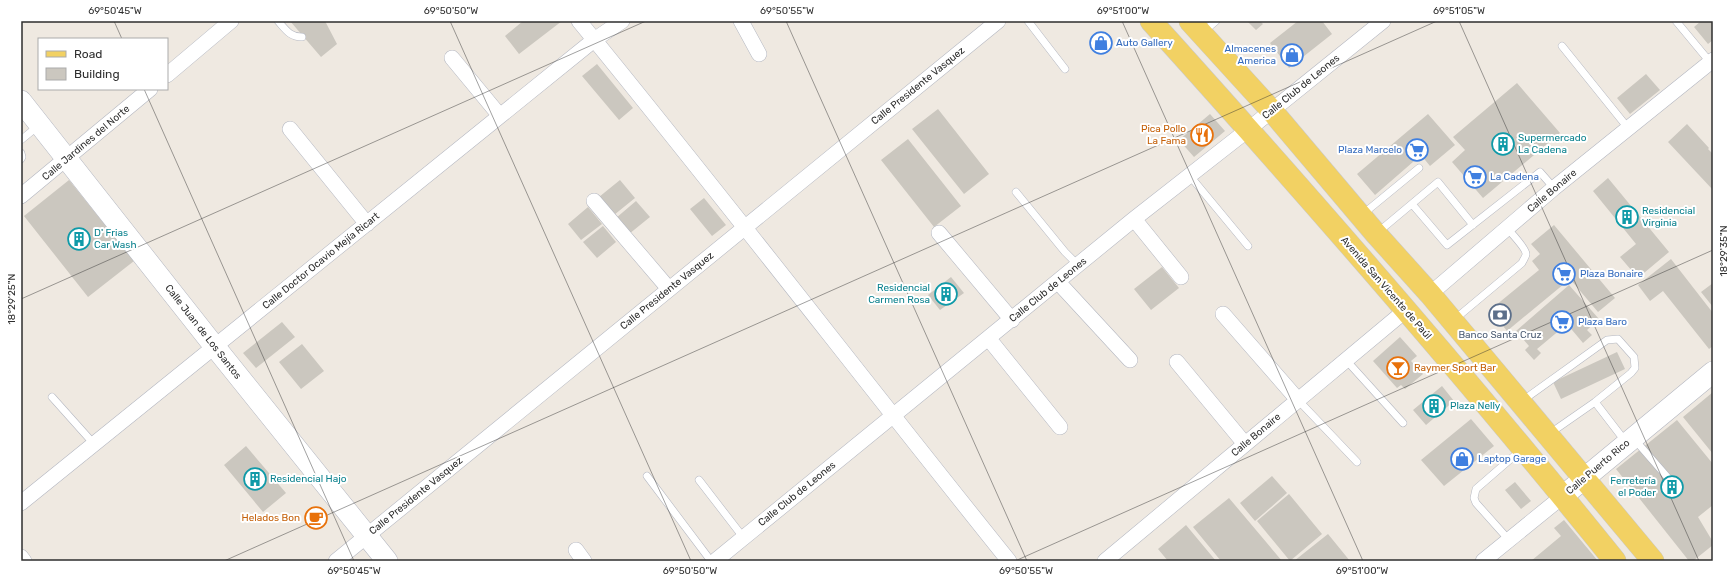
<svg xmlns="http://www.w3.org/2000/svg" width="1734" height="582" viewBox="0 0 1734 582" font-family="Rubik,sans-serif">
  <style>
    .building { fill: #cbc7bf }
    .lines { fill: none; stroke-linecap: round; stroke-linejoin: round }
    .lane-casing { stroke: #b4b7c1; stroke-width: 8 }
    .street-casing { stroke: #b4b7c1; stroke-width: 16 }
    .secondary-casing { stroke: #b4b7c1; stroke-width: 22 }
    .primary-casing { stroke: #c9c9c9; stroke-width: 23 }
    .lane { stroke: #fff; stroke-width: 7 }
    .street { stroke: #fff; stroke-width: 15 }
    .secondary { stroke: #fff; stroke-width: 21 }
    .primary { stroke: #f2d163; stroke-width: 22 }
    .ticks { fill: none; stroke: #2e2e2e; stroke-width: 1; stroke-opacity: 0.45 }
    .labels { text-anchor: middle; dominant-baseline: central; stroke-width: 4; stroke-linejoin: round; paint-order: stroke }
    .shop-label { font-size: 10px; fill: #366cbe; stroke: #fff; text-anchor: start }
    .street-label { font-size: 10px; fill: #2e2e2e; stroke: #fff }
    .food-label { font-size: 10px; fill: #c56008; stroke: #fff; text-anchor: end }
    .culture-label { font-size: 10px; fill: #0d838f; stroke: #fff; text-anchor: start }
    .service-label { font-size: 10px; fill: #4e5e75; stroke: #fff }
    .neatline { fill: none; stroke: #2e2e2e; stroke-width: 1.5 }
    .ticks-label { font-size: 10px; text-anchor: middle; fill: #2e2e2e }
  </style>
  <rect width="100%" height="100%" fill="#efe9e1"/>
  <path class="building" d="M290 21H325L337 44 321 57Z
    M523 21H562L519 54 505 36Z
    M1247 21H1260L1263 24 1256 30Z
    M1298 21H1322L1332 34 1289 68 1270 43Z
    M1701 21H1713V40L1708 44 1694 27Z
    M597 64 633 108 619 120 582 76Z
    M1646 74 1660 90 1630 114 1617 98Z
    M1517 83 1560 133 1483 198 1452 162 1465 150 1453 137Z
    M938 109 989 174 964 194 912 129Z
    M1210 114 1225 131 1194 157 1179 140Z
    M1428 114 1455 145 1430 166 1421 155 1375 195 1357 174Z
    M1687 124 1709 148 1708 149 1713 154V190L1668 142Z
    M908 139 961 206 934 227 881 160Z
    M1608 178 1669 252 1638 278 1620 257 1636 244 1593 191Z
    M69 180 134 261 88 297 24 216Z
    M620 180 635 198 614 215 599 197Z
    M704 198 726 225 712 236 690 209Z
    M636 201 650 217 629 234 616 218Z
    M588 207 602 224 581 240 568 224Z
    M1554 225 1615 298 1598 312 1570 279 1507 331 1490 310 1539 270 1532 261 1540 254 1531 244Z
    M603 226 616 242 597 258 583 242Z
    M1671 259 1713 313V346L1709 349 1663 291 1650 301 1638 285Z
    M1162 267 1179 288 1151 310 1134 289Z
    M951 277 964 293 940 310 928 295Z
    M1713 283V307L1701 292Z
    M1569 285 1599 319 1587 330 1592 335 1583 343 1567 324 1537 349 1541 353 1534 360 1525 350 1529 346 1516 331Z
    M282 322 295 337 256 368 243 353Z
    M1400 337 1417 356 1411 361 1423 374 1405 389 1401 385 1397 388 1373 361Z
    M302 344 324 371 301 389 279 362Z
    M1617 352 1625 369 1561 399 1553 382Z
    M1442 386 1454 401 1426 425 1413 410Z
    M1713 392V454L1683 417Z
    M1471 419 1494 446 1444 486 1421 460Z
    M1677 420 1713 464V505L1698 517 1713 542V545L1693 561H1689L1616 469Z
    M246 446 286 493 263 512 224 465Z
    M1272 476 1287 493 1255 521 1240 503Z
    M1515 482 1531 501 1521 509 1505 490Z
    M1289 494 1322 534 1290 561 1257 521Z
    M1229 498 1282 561H1221L1193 527Z
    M1564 520 1598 561H1531L1561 536 1554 528Z
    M1186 525 1216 561H1168L1158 549Z
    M1328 534 1350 561H1294Z"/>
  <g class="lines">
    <g class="lane-casing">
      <path id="lane" d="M278 21C286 30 290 37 302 37
        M1028 21 1065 69
        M1676 21 1710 62
        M1203 32 1216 21
        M1562 46 1628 128
        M21 140 38 126
        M21 153 22 157 21 159
        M1190 176 1248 246
        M1016 192 1065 252 1078 265
        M1412 204 1447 245 1540 172 1554 188
        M1363 214 1419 168
        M1377 233 1438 182 1473 225
        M1455 319 1522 263C1523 260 1526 257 1526 254 1526 248 1511 233 1507 228
        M1346 360 1403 423
        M52 397 94 444
        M1298 400 1357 462
        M1522 401 1607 340 1618 339 1634 357 1635 368 1631 373 1595 402 1549 434
        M1595 402 1625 441
        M1635 440 1669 479
        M647 476 711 561
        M699 480 743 537
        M1509 540 1476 503 1474 498 1476 489 1521 450"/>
    </g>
    <g class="street-casing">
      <path id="street" d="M579 21C725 199 865 382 1009 561
        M741 21 759 54
        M452 58 500 116
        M167 75 231 21
        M290 129 367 224
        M21 196 150 89
        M594 201 669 289
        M1134 219 1181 277
        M939 233 1012 320
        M1058 282 1130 360
        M1430 294 1554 188 1713 60
        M1223 314 1298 400
        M989 339 1060 427
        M1177 362 1245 444
        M21 503 594 40 622 21
        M576 550 584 561
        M21 557 24 561
        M336 561 998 21
        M715 561 1134 219 1249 129 1383 21
        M1105 561 1406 310
        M1483 561 1563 496"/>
    </g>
    <g class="secondary-casing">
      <path id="secondary" d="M21 101 215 347 387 561
        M1563 496 1713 372"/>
    </g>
    <g class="primary-casing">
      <path id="primary" d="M1151 21C1310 197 1466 376 1615 561
        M1190 21 1272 111 1376 234 1430 294 1653 561"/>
    </g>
    <use href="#lane" class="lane"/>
    <use href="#street" class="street"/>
    <use href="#secondary" class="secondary"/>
    <use href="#primary" class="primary"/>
  </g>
  <path class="ticks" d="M114 21 122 39M450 21 691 561M786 21 1027 561M1122 21 1363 561M1459 21 1699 561M144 89 354 561M21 299 646 21M224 561 1437 21M1015 561 1713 250"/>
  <defs>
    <g id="shop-ring" transform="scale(1.15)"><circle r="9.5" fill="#fff" stroke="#3f7fe0" stroke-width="1.5"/><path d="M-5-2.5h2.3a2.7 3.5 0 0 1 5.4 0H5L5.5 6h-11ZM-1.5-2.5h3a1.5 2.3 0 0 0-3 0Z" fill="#3f7fe0"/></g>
    <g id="restaurant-ring" transform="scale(1.15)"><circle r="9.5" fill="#fff" stroke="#e8710a" stroke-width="1.5"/><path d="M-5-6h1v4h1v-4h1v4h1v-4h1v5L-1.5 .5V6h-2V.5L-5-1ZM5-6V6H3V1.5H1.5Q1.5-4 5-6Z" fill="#e8710a"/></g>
    <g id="building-ring" transform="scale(1.15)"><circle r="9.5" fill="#fff" stroke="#0f9aa8" stroke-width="1.5"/><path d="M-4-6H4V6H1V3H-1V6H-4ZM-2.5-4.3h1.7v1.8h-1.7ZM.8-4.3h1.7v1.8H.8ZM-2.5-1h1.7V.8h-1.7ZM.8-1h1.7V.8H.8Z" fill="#0f9aa8"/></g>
    <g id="supermarket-ring" transform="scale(1.15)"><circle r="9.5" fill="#fff" stroke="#3f7fe0" stroke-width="1.5"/><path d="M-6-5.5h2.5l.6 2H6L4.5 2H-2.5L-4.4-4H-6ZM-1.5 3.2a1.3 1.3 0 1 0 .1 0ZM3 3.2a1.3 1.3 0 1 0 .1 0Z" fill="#3f7fe0"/></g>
    <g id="bank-ring" transform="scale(1.15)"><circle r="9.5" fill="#fff" stroke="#5c6f8a" stroke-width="1.5"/><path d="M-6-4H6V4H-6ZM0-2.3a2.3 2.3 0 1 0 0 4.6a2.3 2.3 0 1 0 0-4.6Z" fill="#5c6f8a"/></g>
    <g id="bar-ring" transform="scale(1.15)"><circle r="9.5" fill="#fff" stroke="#e8710a" stroke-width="1.5"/><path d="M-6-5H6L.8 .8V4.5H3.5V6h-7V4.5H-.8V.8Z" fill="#e8710a"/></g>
    <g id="cafe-ring" transform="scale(1.15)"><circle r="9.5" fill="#fff" stroke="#e8710a" stroke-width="1.5"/><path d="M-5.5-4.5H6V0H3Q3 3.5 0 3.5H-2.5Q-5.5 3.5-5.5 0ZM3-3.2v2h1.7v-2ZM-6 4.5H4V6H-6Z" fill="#e8710a"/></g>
  </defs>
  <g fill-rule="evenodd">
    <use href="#shop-ring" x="1101" y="43"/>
    <use href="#shop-ring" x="1292" y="55"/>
    <use href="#restaurant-ring" x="1202" y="135"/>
    <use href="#building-ring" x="1503" y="144"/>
    <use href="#supermarket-ring" x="1417" y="150"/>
    <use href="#supermarket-ring" x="1475" y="177"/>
    <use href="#building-ring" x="1627" y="217"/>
    <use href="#building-ring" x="79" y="239"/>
    <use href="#supermarket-ring" x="1564" y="274"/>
    <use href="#building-ring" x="946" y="294"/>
    <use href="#bank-ring" x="1500" y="315"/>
    <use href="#supermarket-ring" x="1562" y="322"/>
    <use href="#bar-ring" x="1398" y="368"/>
    <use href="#building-ring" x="1434" y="406"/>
    <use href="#shop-ring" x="1462" y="459"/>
    <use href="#building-ring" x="255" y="479"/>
    <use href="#building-ring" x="1672" y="487"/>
    <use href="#cafe-ring" x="316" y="518"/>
  </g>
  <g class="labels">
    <g class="shop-label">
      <text x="1116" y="43">Auto Gallery</text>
      <text x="1276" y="49" text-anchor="end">Almacenes<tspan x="1276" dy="12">America</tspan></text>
      <text x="1402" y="150" text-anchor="end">Plaza Marcelo</text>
      <text x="1490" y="177">La Cadena</text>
      <text x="1580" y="274">Plaza Bonaire</text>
      <text x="1578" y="322">Plaza Baro</text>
      <text x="1478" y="459">Laptop Garage</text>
    </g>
    <g class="street-label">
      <text transform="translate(918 86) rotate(-39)">Calle Presidente Vasquez</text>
      <text transform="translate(1301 87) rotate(-39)">Calle Club de Leones</text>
      <text transform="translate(86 143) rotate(-40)">Calle Jardines del Norte</text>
      <text transform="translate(1552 191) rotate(-40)">Calle Bonaire</text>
      <text transform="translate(321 261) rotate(-39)">Calle Doctor Ocavio Mejía Ricart</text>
      <text transform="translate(1386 288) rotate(49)">Avenida San Vicente de Paúl</text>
      <text transform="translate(1048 290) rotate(-39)">Calle Club de Leones</text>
      <text transform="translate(667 291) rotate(-39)">Calle Presidente Vasquez</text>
      <text transform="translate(203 332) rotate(52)">Calle Juan de Los Santos</text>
      <text transform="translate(1256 435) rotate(-40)">Calle Bonaire</text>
      <text transform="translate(1598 467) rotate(-40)">Calle Puerto Rico</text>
      <text transform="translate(797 494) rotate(-39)">Calle Club de Leones</text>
      <text transform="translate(416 496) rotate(-39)">Calle Presidente Vasquez</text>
    </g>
    <g class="food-label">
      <text x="1186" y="129">Pica Pollo<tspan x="1186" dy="12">La Fama</tspan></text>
      <text x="1414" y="368" text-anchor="start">Raymer Sport Bar</text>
      <text x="300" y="518">Helados Bon</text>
    </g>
    <g class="culture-label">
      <text x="1518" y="138">Supermercado<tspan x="1518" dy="12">La Cadena</tspan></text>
      <text x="1642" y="211">Residencial<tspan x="1642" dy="12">Virginia</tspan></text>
      <text x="94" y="233">D' Frias<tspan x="94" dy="12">Car Wash</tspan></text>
      <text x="930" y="288" text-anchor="end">Residencial<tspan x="930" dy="12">Carmen Rosa</tspan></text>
      <text x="1450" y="406">Plaza Nelly</text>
      <text x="270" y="479">Residencial Hajo</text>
      <text x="1656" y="481" text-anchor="end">Ferretería<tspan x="1656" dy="12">el Poder</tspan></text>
    </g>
    <g class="service-label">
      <text x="1500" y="335">Banco Santa Cruz</text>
    </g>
  </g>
  <rect width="1734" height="582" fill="none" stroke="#ffffff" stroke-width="44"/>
  <rect x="38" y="38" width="130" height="52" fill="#ffffff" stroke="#ababab"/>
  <rect x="46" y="51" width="20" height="6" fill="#f2d163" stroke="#ababab"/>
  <text x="74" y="58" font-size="12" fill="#2e2e2e">Road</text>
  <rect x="46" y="68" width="20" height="12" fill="#cbc7bf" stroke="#ababab"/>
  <text x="74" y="78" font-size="12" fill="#2e2e2e">Building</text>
  <rect x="22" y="22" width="1690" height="538" class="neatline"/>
  <g class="ticks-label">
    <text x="115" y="14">69°50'45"W</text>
    <text x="451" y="14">69°50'50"W</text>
    <text x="787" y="14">69°50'55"W</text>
    <text x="1123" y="14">69°51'00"W</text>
    <text x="1459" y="14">69°51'05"W</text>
    <text transform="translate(1723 251) rotate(-90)" y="4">18°29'35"N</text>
    <text transform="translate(11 299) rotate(-90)" y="4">18°29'25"N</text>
    <text x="354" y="574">69°50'45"W</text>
    <text x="690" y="574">69°50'50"W</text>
    <text x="1026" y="574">69°50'55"W</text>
    <text x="1362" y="574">69°51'00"W</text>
  </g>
</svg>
